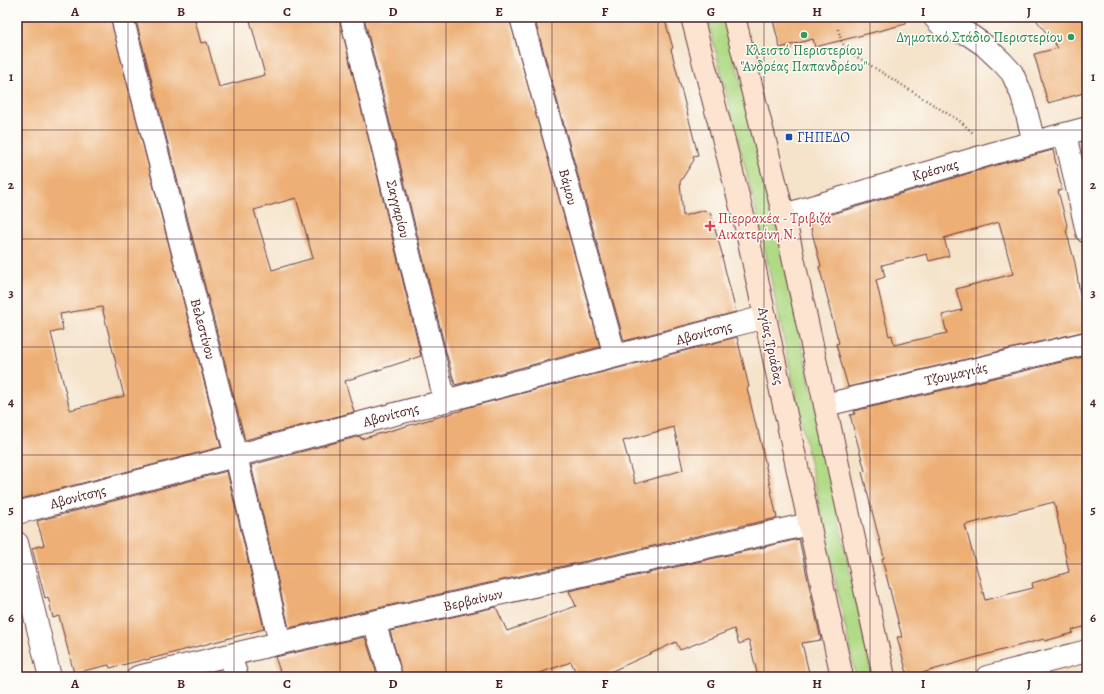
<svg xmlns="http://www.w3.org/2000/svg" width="1104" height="694" viewBox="0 0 1104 694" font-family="Alegreya,serif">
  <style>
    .green { fill: #b0da85; stroke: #7d7c58 }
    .building { fill: #edaf74; fill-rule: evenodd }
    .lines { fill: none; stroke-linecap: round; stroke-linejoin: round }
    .street-casing { stroke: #643c43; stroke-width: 24 }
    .secondary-casing { stroke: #643c43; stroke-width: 24 }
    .path { stroke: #643c43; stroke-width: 2.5; stroke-dasharray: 1 3; stroke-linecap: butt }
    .street { stroke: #fff; stroke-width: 22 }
    .secondary { stroke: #fde4d1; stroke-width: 22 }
    .grid { fill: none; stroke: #4a1f2b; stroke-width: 1; stroke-opacity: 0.55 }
    .leisure-dot { fill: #2e9e5b; stroke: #fdfcf7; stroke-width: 1.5 }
    .transit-dot { fill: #1a4fb4; stroke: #fdfcf7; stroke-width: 1.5 }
    .health-dot { fill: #e0444e; stroke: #fdfcf7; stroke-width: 1.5 }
    .labels { text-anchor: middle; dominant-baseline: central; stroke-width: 3; stroke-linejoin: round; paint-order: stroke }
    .leisure-label { font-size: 14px; fill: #27864d; stroke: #fdfcf7; text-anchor: end }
    .transit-label { font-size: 14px; fill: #164399; stroke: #fdfcf7; text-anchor: start }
    .street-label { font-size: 14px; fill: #4a1f2b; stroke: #fdfcf7 }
    .health-label { font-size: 14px; fill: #be3a42; stroke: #fdfcf7; text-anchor: start }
    .neatline { fill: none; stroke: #4a1f2b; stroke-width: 1.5 }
    .grid-label { font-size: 13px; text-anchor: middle; font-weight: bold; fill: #4a1f2b }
  </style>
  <rect width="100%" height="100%" fill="#fdfcf7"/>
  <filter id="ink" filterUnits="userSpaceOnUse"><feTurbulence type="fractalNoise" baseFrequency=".025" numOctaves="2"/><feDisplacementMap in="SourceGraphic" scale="8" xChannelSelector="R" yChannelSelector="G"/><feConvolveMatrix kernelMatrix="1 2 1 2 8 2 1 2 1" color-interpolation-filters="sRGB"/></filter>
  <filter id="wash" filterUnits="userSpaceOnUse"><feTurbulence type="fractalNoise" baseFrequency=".012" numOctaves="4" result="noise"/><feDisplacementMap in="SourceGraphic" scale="16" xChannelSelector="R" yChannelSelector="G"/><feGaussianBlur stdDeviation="0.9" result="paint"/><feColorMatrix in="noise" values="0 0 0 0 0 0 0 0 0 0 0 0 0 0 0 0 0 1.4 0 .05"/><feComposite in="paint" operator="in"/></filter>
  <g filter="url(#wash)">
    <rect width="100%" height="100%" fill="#f5e3ca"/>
    <path class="green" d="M707 17H724L774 213 872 677H856L758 218Z"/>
    <g id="blocks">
      <path class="building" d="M17 17H110L221 447 17 500ZM102 307 124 396 70 410 51 333 63 330 60 314Z
        M135 17H194L201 43 207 42 219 87 265 75 249 17H339L421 356 345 381 354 412 245 440ZM296 198 313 258 272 270 254 210Z
        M364 17H509L600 347 455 385 446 352Z
        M534 17H664L673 48 671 49 698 155 693 156 694 160 680 182 683 216 705 210 707 213 710 212 723 257H722L736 312 624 341Z
        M772 17H906V24L815 47 813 39 780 48Z
        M1034 17H1087V92L1048 103 1034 54 1058 48Z
        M1053 150 1062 190 1058 191 1068 229 1066 230 1075 263 1086 331 848 387 836 344 839 343 828 303H829L819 267 821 266 809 221 997 165ZM999 222 1013 274 956 289 962 310 942 315 947 333 894 345 892 335 889 336 876 280 885 277 882 265 927 254 929 261 949 256 944 238Z
        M737 337 749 387 747 388 757 430H758L777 518 289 628 251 465 360 436 361 439 463 410 462 409ZM674 427 683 470 635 484 623 441Z
        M1087 356V626L1072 630 1073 633 1045 641 1044 639 995 652 908 677 897 637H902L882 559 884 558 862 472 865 471 850 415 855 414 854 411ZM1054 502 1069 572 1032 583 1033 588 985 600 965 525Z
        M227 471 264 629 146 660V659L110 668 109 665 74 673 59 616 53 618 48 597 45 598 32 548 44 545 37 521Z
        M799 539 821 640 802 643 810 677H758L749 640 739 644 734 629 680 650 676 642 599 677H578L571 662 528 677H403L390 631 496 607 507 631 576 606 569 591Z
        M365 637 378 677H282L275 657Z"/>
    </g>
  </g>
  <g filter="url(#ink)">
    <use href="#blocks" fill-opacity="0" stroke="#643c43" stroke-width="1"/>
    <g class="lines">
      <g class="street-casing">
        <path id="street" d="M122 17 236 456 280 643
          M351 17 445 401
          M521 17 615 356
          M934 17 944 28 968 34 984 45 1002 62 1012 73 1022 95 1034 142
          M1065 134 1087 232
          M784 215 994 153 1087 128
          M825 405 1087 343
          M17 513 765 317
          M17 543 50 677
          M374 622 391 677
          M230 655 237 677
          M138 677 280 643 809 524
          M987 677 1087 651"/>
      </g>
      <g class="secondary-casing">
        <path id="secondary" d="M692 17 745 223 842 677
          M734 17 786 225 884 677"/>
      </g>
      <path class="path" d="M838 29 842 43 854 55 961 122 973 133"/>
      <use href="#street" class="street"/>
      <use href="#secondary" class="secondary"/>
    </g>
  </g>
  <path class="grid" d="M128 17V677M234 17V677M340 17V677M446 17V677M552 17V677M658 17V677M764 17V677M870 17V677M976 17V677M17 130H1087M17 239H1087M17 347H1087M17 455H1087M17 564H1087"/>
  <g class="leisure-dot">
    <circle cx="804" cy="35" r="4"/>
    <circle cx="1071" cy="37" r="4"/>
  </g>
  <rect class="transit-dot" x="785" y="133" width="8" height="8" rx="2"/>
  <path class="health-dot" d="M708 220h4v4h4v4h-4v4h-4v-4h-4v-4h4z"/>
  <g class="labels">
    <g class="leisure-label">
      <text x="1063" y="37">Δημοτικό Στάδιο Περιστερίου</text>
      <text x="804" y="50" text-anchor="middle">Κλειστό Περιστερίου<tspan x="804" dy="16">"Ανδρέας Παπανδρέου"</tspan></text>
    </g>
    <g class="transit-label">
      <text x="797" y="137">ΓΗΠΕΔΟ</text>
    </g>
    <g class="street-label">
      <text transform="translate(935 170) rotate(-16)">Κρέσνας</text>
      <text transform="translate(568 187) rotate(75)">Βάμου</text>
      <text transform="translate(398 209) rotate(76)">Σαγγαρίου</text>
      <text transform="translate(203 329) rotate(75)">Βελεστίνου</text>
      <text transform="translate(704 333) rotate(-15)">Αβονίτσης</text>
      <text transform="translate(771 346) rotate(78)">Αγίας Τριάδας</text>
      <text transform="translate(956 374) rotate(-13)">Τζουμαγιάς</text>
      <text transform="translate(391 415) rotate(-15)">Αβονίτσης</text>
      <text transform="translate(78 497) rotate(-15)">Αβονίτσης</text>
      <text transform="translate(473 600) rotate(-13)">Βερβαίνων</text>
    </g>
    <g class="health-label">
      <text x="718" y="218">Πιερρακέα - Τριβιζά<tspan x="718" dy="16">Αικατερίνη Ν.</tspan></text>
    </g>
  </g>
  <rect width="1104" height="694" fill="none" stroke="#fdfcf7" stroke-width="44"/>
  <rect x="22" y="22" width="1060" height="650" class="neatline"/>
  <g class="grid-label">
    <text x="75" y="16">A</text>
    <text x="181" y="16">B</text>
    <text x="287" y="16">C</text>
    <text x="393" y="16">D</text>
    <text x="499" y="16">E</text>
    <text x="605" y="16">F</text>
    <text x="711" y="16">G</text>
    <text x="817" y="16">H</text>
    <text x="923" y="16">I</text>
    <text x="1029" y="16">J</text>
    <text x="11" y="81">1</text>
    <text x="1093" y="81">1</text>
    <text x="11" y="189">2</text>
    <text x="1093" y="189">2</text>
    <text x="11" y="297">3</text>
    <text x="1093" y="297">3</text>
    <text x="11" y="406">4</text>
    <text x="1093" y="406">4</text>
    <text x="11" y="514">5</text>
    <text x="1093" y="514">5</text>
    <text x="11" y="622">6</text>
    <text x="1093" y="622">6</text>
    <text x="75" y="688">A</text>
    <text x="181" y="688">B</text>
    <text x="287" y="688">C</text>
    <text x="393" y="688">D</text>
    <text x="499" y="688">E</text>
    <text x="605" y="688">F</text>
    <text x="711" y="688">G</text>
    <text x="817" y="688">H</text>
    <text x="923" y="688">I</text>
    <text x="1029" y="688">J</text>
  </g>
</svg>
